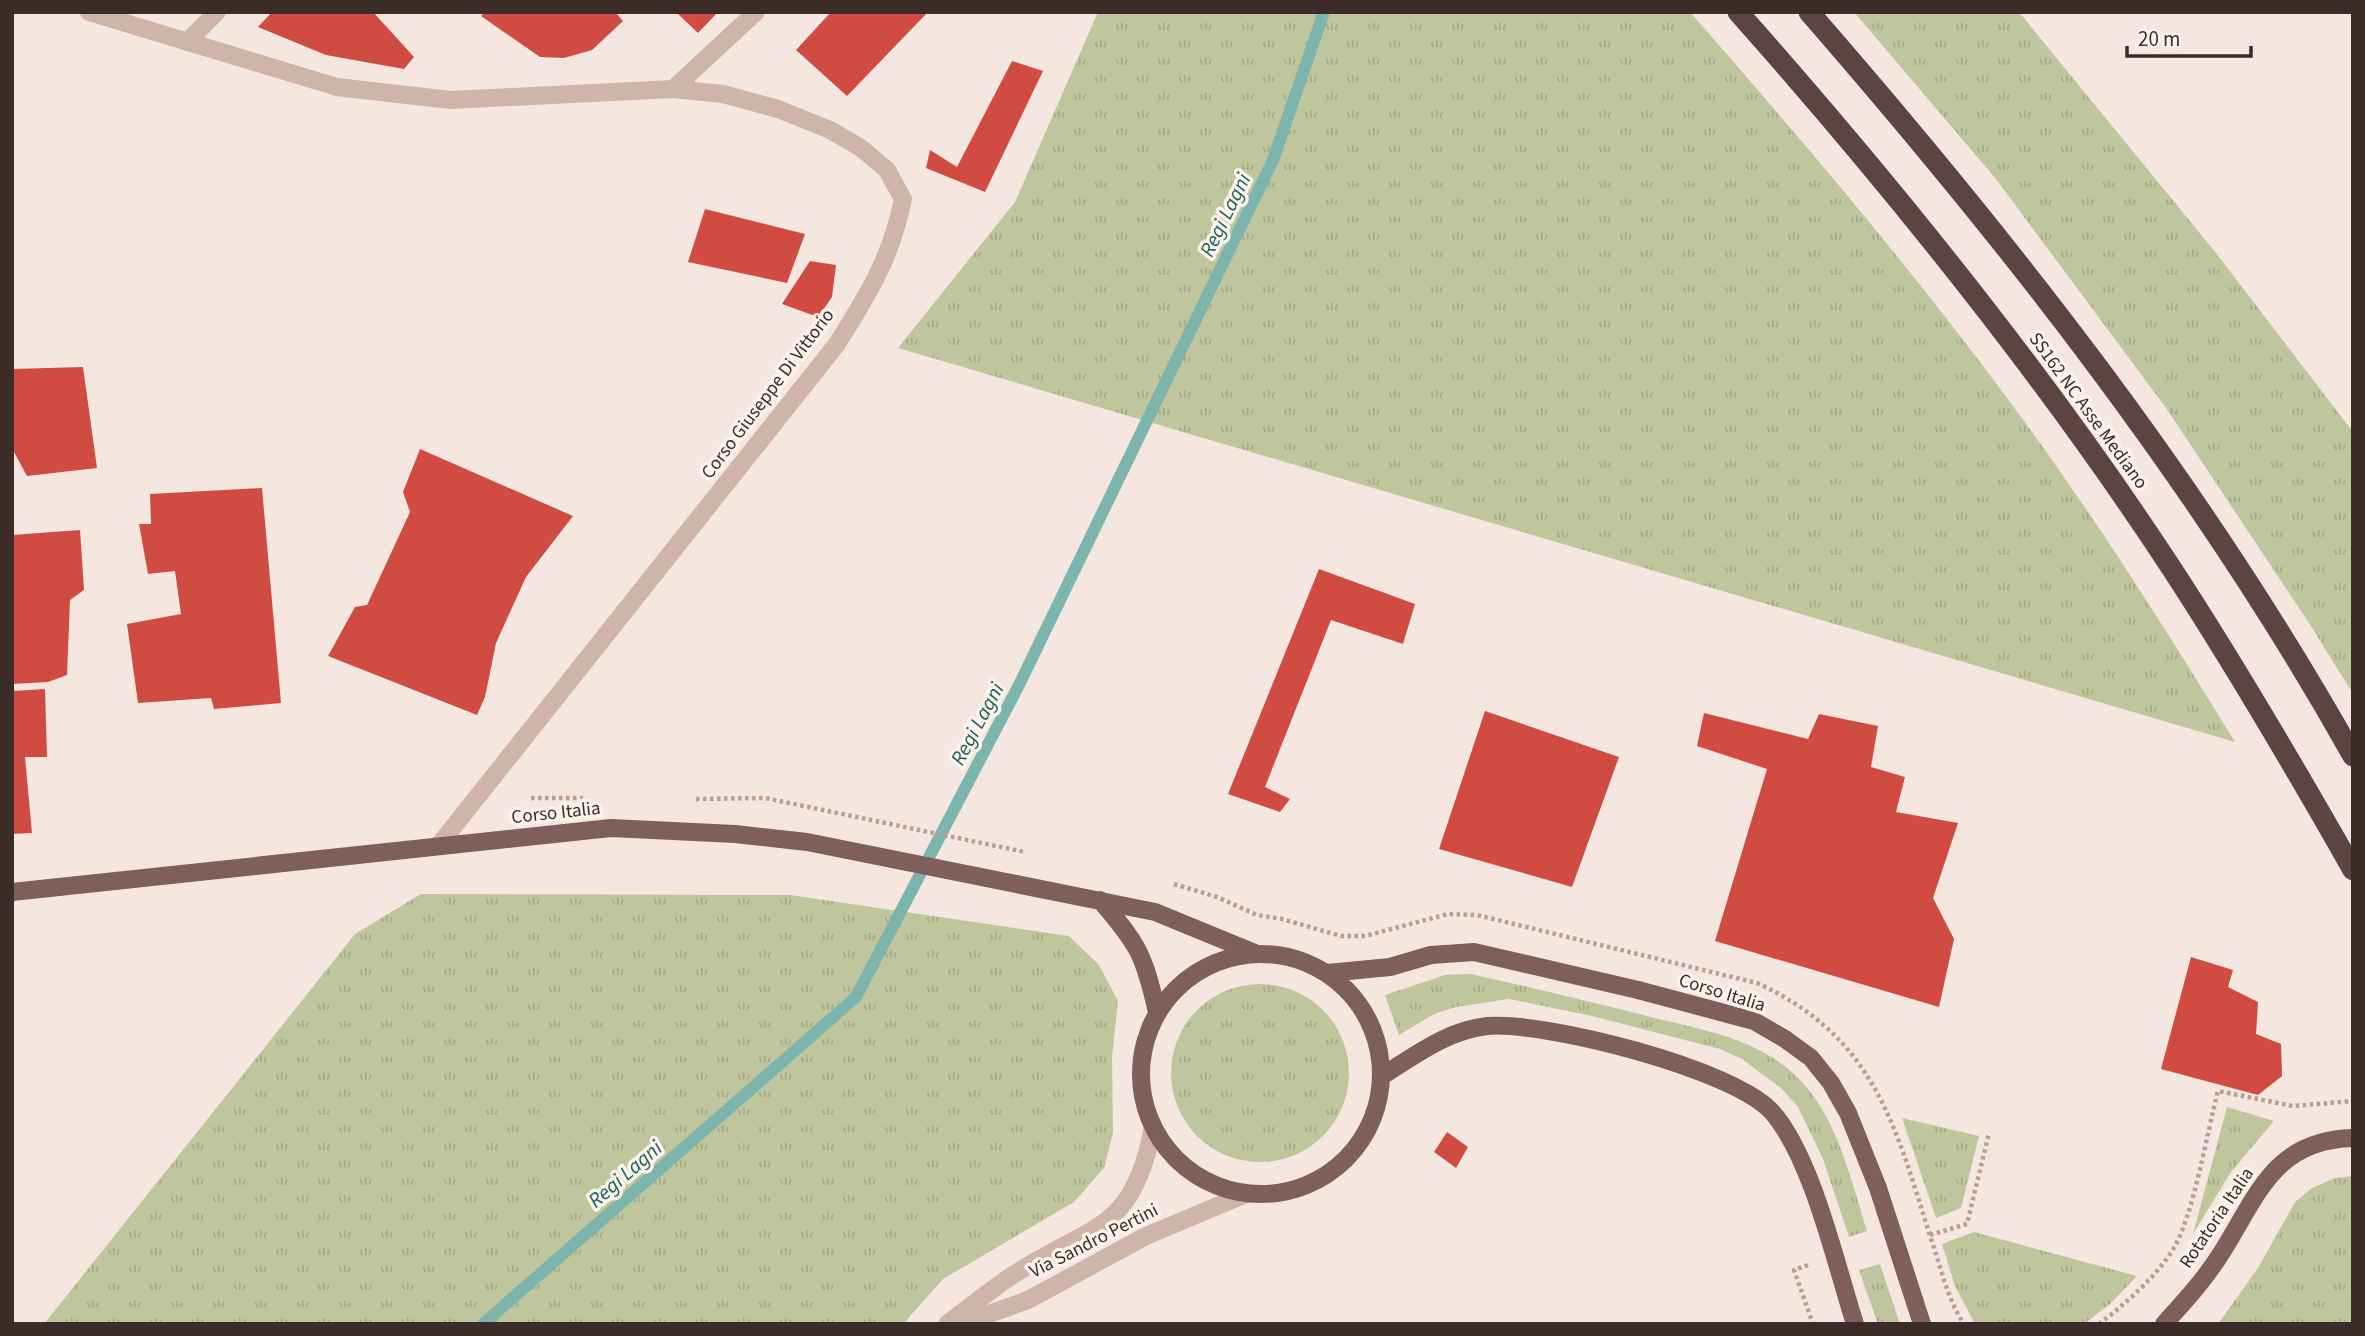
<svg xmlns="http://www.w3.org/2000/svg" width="2365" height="1336" viewBox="0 0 2365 1336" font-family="'Source Sans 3',sans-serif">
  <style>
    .grass { fill: url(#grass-tufts) }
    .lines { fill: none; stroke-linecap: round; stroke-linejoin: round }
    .stream { stroke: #7bb5ad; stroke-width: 12 }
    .building { fill: #d04b41 }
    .path { stroke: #bb9d93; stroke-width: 4.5; stroke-dasharray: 3.5 3.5; stroke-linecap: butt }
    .minor { stroke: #cfb4a9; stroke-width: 18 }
    .major { stroke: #7e5f59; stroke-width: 18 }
    .highway { stroke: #5d4440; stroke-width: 21 }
    .labels { text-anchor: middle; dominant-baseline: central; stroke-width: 7; stroke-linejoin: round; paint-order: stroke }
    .street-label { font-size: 19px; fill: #3b2c29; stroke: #fcf2ec }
    .water-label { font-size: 21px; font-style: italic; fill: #1a6159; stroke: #fcf2ec }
  </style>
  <defs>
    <pattern id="grass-tufts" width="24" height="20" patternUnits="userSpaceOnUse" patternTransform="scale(1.75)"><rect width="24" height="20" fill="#bfc69d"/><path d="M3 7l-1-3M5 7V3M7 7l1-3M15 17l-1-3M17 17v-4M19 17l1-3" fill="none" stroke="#a5aa87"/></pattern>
  </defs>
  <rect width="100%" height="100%" fill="#f5e7df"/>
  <path class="grass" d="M1098 12H1690C1802 140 1912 269 2013 406 2093 514 2165 628 2235 742L898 348 1015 202Z
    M1854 12H2019L2216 253 2353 432V694L2309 623 2166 408 1996 179Z
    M421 894 790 895 1069 936 1099 965 1118 1001 1112 1057 1113 1133 1104 1168 1074 1202 943 1279 903 1324H44L355 934Z
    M1470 974C1531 987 1591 1002 1651 1017 1706 1031 1760 1038 1801 1081 1838 1120 1851 1180 1867 1231L1849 1237 1823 1159 1798 1107 1782 1089 1742 1059 1720 1049 1592 1016 1509 999 1456 1007 1434 1014 1399 1035 1385 995 1445 975Z
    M1171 1073a89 89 0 1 1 178 0a89 89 0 1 1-178 0Z
    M2227 1107 2274 1121 2231 1172 2193 1234Z
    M1902 1118 1979 1136 1961 1208 1936 1218Z
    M2353 1176V1324H2218L2258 1268 2295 1202 2312 1188 2335 1178Z
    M1974 1232 2137 1276 2110 1304 2084 1324H1975L1955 1286 1942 1244Z
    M1880 1264 1900 1324H1878L1859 1270Z"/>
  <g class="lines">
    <path class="stream" d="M483 1324 856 997 1019 685 1273 160 1324 12"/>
  </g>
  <path class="building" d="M272 12H373L414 57 404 69 326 55 258 27Z
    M485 12H615L623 21 592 50 564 58 540 57 481 16Z
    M676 12H718L698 33Z
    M831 12H928L847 96 796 50Z
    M1012 61 1043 71 985 192 926 168 930 150 957 167Z
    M705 209 805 234 787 283 688 262Z
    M810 261 836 265 832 297 818 317 782 304Z
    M83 367 97 468 27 476 14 452 12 369Z
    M420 449 573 516 526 577 496 643 485 697 477 715 328 656 355 607 367 605 410 512 403 492Z
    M262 488 281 703 214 709 211 698 138 703 127 624 181 614 175 571 148 574 139 524H151L150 494Z
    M80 530 84 590 70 600 67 675 48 682 12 684V535Z
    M1319 569 1415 604 1403 644 1331 620 1265 787 1290 799 1280 812 1228 794Z
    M45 689 47 757H25L32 833 12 834V691Z
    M1485 711 1619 757 1572 887 1439 849Z
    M1704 713 1808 739 1819 714 1878 726 1871 767 1905 777 1896 812 1958 823 1933 898 1954 939 1939 1007 1715 941 1767 769 1697 746Z
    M2191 957 2233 970 2228 987 2258 1002 2256 1034 2281 1044 2282 1076 2258 1095 2161 1069Z
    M1447 1132 1468 1147 1456 1168 1434 1152Z"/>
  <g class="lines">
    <path class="path" d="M531 798H583
      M696 799 765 798 1025 852
      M1174 884 1217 897 1257 915 1282 919 1341 936H1365L1448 914 1477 915 1757 983C1875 1037 1895 1125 1931 1239 1941 1267 1947 1299 1964 1324
      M1930 1235 1967 1224 1989 1133
      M1808 1265 1794 1270 1813 1324
      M2099 1324C2125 1304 2154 1279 2172 1251 2193 1219 2207 1132 2218 1091L2293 1106 2353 1101"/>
    <path class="minor" d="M89 12 337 87 450 100 673 89 723 94 778 109 830 130 861 148 887 170 903 199C891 258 869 293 837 344L439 845
      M187 42 217 12
      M673 89 756 12
      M947 1324C969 1308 990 1290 1013 1275 1091 1224 1134 1233 1153 1126
      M961 1324 1028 1300 1146 1236 1246 1194"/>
    <path class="major" d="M12 892 611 828 735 834 807 842 1155 912 1255 953
      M1100 900C1139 945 1144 955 1157 1012
      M1141 1074a120 120 0 1 1 240 0a120 120 0 1 1-240 0Z
      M1328 973 1390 967 1431 955 1474 952 1638 990 1754 1021 1785 1039 1811 1058 1831 1083 1848 1113 1878 1188 1922 1324
      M1382 1076C1414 1056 1448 1030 1487 1026 1545 1021 1734 1069 1772 1112 1812 1157 1836 1265 1855 1324
      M2164 1324C2185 1301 2206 1278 2222 1252 2258 1195 2274 1140 2353 1138"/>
    <path class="highway" d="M1738 12C1894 188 2043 372 2172 569 2236 667 2295 768 2353 870
      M1809 12C2011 244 2202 487 2353 756"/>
  </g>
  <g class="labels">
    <g class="street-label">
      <text transform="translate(768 394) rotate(-53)">Corso Giuseppe Di Vittorio</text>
      <text transform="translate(2088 411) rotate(54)">SS162 NC Asse Mediano</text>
      <text transform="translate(556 813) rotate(-6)">Corso Italia</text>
      <text transform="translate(1722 993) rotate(17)">Corso Italia</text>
      <text transform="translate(2217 1218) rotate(-56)">Rotatoria Italia</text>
      <text transform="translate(1094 1241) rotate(-27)">Via Sandro Pertini</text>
    </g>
    <g class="water-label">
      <text transform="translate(1225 215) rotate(-64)">Regi Lagni</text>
      <text transform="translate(977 724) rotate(-62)">Regi Lagni</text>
      <text transform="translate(625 1174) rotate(-41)">Regi Lagni</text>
    </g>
  </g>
  <rect width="2365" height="1336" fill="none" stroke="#3b2c29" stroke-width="28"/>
  <path d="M2127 46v10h124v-10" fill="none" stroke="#3b2c29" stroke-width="3.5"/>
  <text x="2138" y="46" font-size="21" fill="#3b2c29" stroke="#fcf2ec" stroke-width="5" paint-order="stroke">20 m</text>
</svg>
